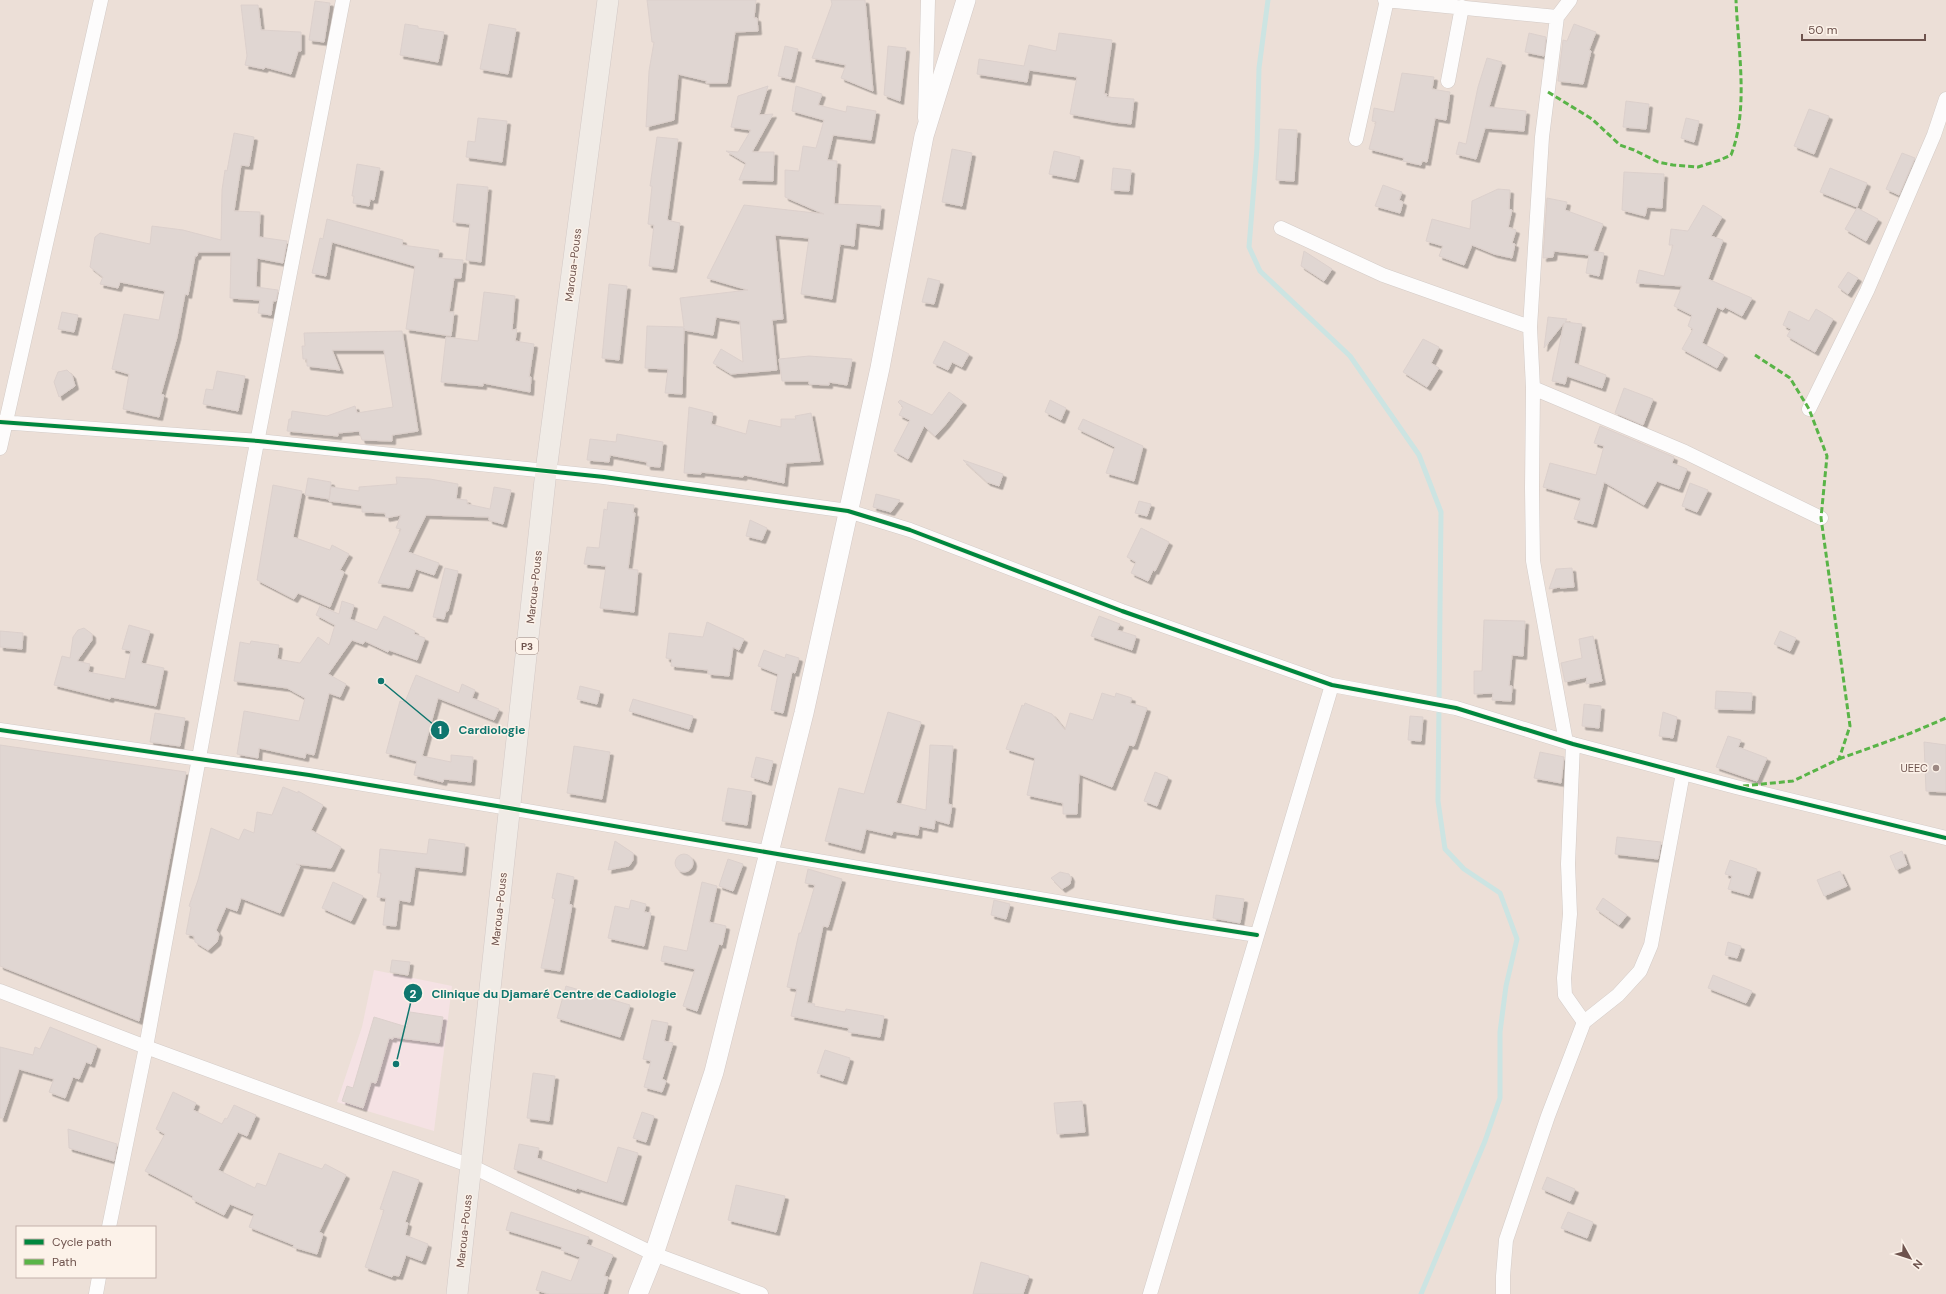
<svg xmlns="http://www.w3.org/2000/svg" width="1946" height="1294" viewBox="0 0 1946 1294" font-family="'DM Sans',sans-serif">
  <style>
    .residential { fill: #ecdfd7; fill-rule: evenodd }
    .medical { fill: #f5e2e4 }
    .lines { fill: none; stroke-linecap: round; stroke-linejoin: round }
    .stream { stroke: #cce4e2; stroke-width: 5 }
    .building { fill: #e0d6d2; stroke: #dcd0cc; filter: url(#shadow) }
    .street-casing { stroke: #d3cbc7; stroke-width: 15 }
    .secondary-casing { stroke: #d3c9c6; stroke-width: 20 }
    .primary-casing { stroke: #d3c9c6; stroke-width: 22 }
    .street { stroke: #fdfcfc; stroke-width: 14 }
    .secondary { stroke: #fdfcfc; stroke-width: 19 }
    .primary { stroke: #f0ebe6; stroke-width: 21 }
    .quiet { stroke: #59b447; stroke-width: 3; stroke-dasharray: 6 3; stroke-linecap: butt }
    .cycleway-casing { stroke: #fcf2e9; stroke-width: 6 }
    .cycleway { stroke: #00873e; stroke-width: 4 }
    .poi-dot { fill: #9d8984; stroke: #fcf2e9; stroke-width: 1.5 }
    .labels { text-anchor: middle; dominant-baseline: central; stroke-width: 3; stroke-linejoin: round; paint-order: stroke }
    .shield { fill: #fcf2e9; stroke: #99837c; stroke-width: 1 }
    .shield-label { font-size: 10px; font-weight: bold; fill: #6e534d }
    .street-label { font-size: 11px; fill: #6e534d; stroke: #fcf2e9 }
    .poi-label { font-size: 11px; fill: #6e534d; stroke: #fcf2e9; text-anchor: end }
    .leader { fill: none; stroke: #0f766e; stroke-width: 1.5 }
    .callout-dot { fill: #0f766e; stroke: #fcf2e9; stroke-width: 1.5 }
    .mark-label { font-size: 12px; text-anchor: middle; font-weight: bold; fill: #fff }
    .callout-label { font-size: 12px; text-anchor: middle; font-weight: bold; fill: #0f766e; stroke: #fcf2e9; stroke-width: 3; stroke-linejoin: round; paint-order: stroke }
  </style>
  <defs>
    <filter id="shadow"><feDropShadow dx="3.5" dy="3.5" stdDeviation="0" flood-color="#0004"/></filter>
  </defs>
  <rect width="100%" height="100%" fill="#f4eee9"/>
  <path class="residential" d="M0 0H1946V1294H0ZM17 1227H155V1277H17Z"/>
  <path class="medical" d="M374 970 452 986 434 1131 337 1102 362 1027Z"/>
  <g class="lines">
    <path class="stream" d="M1268 0 1259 68 1257 148 1249 247 1260 271 1350 356 1419 455 1441 512 1438 801 1445 849 1464 869 1500 893 1517 939 1506 986 1500 1032V1098L1485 1141 1421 1294"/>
  </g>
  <path class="building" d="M647 0H756L754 18H757L758 31 735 32 727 83H706L707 81 678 74 674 120 646 127 649 71 654 42H652Z
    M831 0H865L873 91 841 78 846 65 812 58 832 4Z
    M315 1 330 3 324 42 309 40Z
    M241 5H258L261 30 301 32V51H298L291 74 265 67 264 69 245 65 247 56Z
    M405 24 418 26V28L444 32 438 62 400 55Z
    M489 24 516 29 508 74 480 69Z
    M1574 24 1596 32 1589 50 1591 51 1583 84 1558 81 1563 40 1567 41Z
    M1059 33 1112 40 1104 94H1107L1106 97 1134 99 1131 124 1113 122 1070 114 1077 77 1029 70 1027 82 977 74 979 59 1024 66 1029 45 1056 51Z
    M1529 33 1546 37 1544 56 1525 52Z
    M785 46 798 49 791 79 778 76Z
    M888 46 906 48 900 101 884 95Z
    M1487 58 1502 62 1489 107 1526 111 1524 131 1485 128 1476 159 1456 154 1459 142 1466 144 1478 87Z
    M1402 73 1434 77 1432 89 1450 92 1446 120 1435 118 1427 162 1422 161 1421 165 1403 161 1404 158 1369 149 1376 122 1372 121 1374 108 1394 112Z
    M768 86 759 115 773 114 752 152H774L773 181 739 180 746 163 726 151 738 152 751 130 731 127 738 96Z
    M796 86 822 94 818 105 846 112 847 106 876 111 871 140 833 135 827 160 837 161 834 204 881 206 879 226 856 223 854 246 840 244 832 299 801 294 809 238 775 235 783 319 772 320 777 370 731 374 713 363 721 349 743 362 740 321 716 317 713 335 684 330V328L682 394 665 393 668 369 645 368 647 326 684 327 680 298 748 290 707 278 744 205 824 214 785 197V170L799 171 803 146 816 148 824 120 792 111Z
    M1626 101 1649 104 1646 129 1623 127Z
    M1809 109 1829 116 1814 154 1794 146Z
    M478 118 507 121 502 162 466 157 468 141 475 142Z
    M1686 118 1699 121 1694 142 1681 138Z
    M1279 129 1297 130 1294 181 1276 180Z
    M234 133 254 137 249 166 241 165 234 211 260 212 259 237 287 241 283 263 257 258 256 287 278 290 276 301H273L271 315 258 313 260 300 230 298 231 252H198L197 256H195L188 295 185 294 177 337 161 394 164 395 159 417 123 409 129 374 112 369 124 314 159 320 165 291 120 282 118 288 100 284 103 277 90 267 95 237 100 233 150 244 152 226 183 230 221 240 222 190 225 170 227 171Z
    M657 137 678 139 667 220 680 223 673 269 649 266 654 225 648 224 652 186H650Z
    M952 149 972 153 962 206 942 202Z
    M1054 151 1080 157 1075 179 1049 174Z
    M1902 153 1915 158 1899 195 1886 189Z
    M357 164 380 168 374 200 370 199 369 206 353 203 354 196H352Z
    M1113 168 1131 170 1129 191 1111 190Z
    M1830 168 1867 183 1857 207 1820 192Z
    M1624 172 1664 174 1662 208 1647 207 1645 216 1622 210Z
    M457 184 488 187 481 262 466 260 470 224 453 222Z
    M1383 185 1402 192 1399 200 1403 202 1400 213 1375 206Z
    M1498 189 1510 190 1509 209 1512 210 1508 227 1516 230 1512 243 1515 244 1512 258 1494 254 1472 245 1464 265 1439 256 1443 246 1426 241 1432 219 1470 229 1472 201Z
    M1547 198 1567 202 1565 210 1603 224 1593 251 1604 253 1599 276 1586 273 1589 255 1554 251 1553 257 1543 258Z
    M1703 205 1722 217 1711 236 1723 240 1708 279 1752 298 1742 316 1725 307 1723 310 1717 307 1702 343 1724 355 1717 368 1682 349 1693 329 1688 326 1692 315 1674 306 1682 286 1636 283 1639 270 1664 276 1673 245H1669L1671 229 1688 231Z
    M1857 208 1878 219 1866 241 1845 229Z
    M327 219 403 240 402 245 439 250 438 258 463 260 461 278H454L449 312H454L451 336 406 329 415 266 332 242 326 276 312 273 320 238 323 239Z
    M1304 251 1332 269 1324 281 1301 266Z
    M1848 272 1858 278 1848 294 1838 287Z
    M928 278 940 281 934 304 922 302Z
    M609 284 627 286 619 360 602 358Z
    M484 292 515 296 512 330 517 329 515 341 534 344 529 377H531L530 392 483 383V386L441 382 446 337 478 341Z
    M1816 309 1833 319 1815 352 1787 336 1791 329 1783 325 1789 311 1809 321Z
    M62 312 78 315 74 332 58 329Z
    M1548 317 1567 319 1565 322 1582 324 1574 363 1606 375 1602 388 1567 376 1565 384 1552 381 1564 323 1544 348Z
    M402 331 418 431 392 435V441L362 440 359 431 338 433V436L287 431 289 419H291L292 411 327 416 355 406 357 413 393 407 384 350H332L340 370 307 366V359H303L302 346H305L304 333Z
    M1423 339 1439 347 1431 363 1439 368 1427 387 1403 372Z
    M944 341 969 354 962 367 952 362 948 370 933 363Z
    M809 356 852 359 847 385 829 382V385L809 384V381H782L779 359Z
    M67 370 72 375 75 386 59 397 54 382 58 372Z
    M217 371 245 376 238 411 203 404 206 389 213 390Z
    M1624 388 1653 399 1643 425 1615 413Z
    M949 392 963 402 946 424 935 436 924 426 908 459 894 451 910 420 899 415 903 407 898 402 900 400 932 415Z
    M1050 400 1066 408 1061 420 1045 412Z
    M689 407 713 413 711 424 746 434 749 420 781 427V419H796L795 416 811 413 820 461 786 463 784 483 744 475 743 477 701 472V474L684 473Z
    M1083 419 1143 446 1134 481 1106 473 1115 447 1078 429Z
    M1600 426 1674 457 1672 463 1687 469 1679 489 1657 481 1644 505 1604 482 1593 524 1574 519 1581 498 1543 487 1550 463 1596 475 1604 446 1594 443Z
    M617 434 663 442 660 467 647 466V462L610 455 609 462 587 460 590 439 616 442Z
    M963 460 1003 474 999 486 987 482Z
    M396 477 430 479 458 484 456 499 467 500V504L490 509 494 487 511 490 503 524 489 520V517L426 515 408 552 439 563 434 575 416 569 409 588 378 583 401 529 396 528 401 515 386 518 385 513 362 512V506L360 505 329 501 331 487 359 491V487L397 484Z
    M308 478 331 482 329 499 305 495Z
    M1690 483 1708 490 1697 512 1682 506Z
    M273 485 302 491 293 537 330 550 332 545 349 554 340 570 344 572 330 607 298 593 294 599 257 580Z
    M876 494 900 500 891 512 873 507Z
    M1139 501 1151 504 1147 516 1135 513Z
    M608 502 634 505 633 513H635L628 569 638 570 634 612 600 608 606 566 584 564 587 547 599 548 604 509 607 510Z
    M750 520 767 528 762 540 746 536Z
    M1141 528 1169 542 1155 571 1153 570 1148 581 1131 573 1136 562 1127 557Z
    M445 568 458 571 448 611H446L444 619 433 617Z
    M1572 568 1574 587 1560 588V587L1549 589 1556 569Z
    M342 601 354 605 350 619 377 630 384 616 415 631 414 634 425 638 417 660 389 650 388 652 365 641 363 644 352 640 328 674 346 684 340 697 329 693 314 755 306 753 305 758 259 748 258 758 237 754 244 711 299 721 305 698 287 688 234 681 240 642 250 644 251 641 279 645 277 659 300 663 318 637 329 645 335 625 316 615 320 606 339 614Z
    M1099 616 1120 624 1117 630 1136 636 1132 650 1091 636Z
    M1484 620 1525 621 1523 656 1512 655 1509 686H1512L1511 701 1492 700 1493 693 1474 694V671H1482Z
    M707 622 744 639 739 650 733 647 729 676 708 674V670L671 666 672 659 666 658 669 633 703 637Z
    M129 625 150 631 141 663 164 668 156 706 111 697 110 699 54 685 62 656 70 658 73 637 78 630 84 628 92 634V640L77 661 90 664 88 672 125 679 131 651 122 649Z
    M0 631 23 633 22 649 0 647Z
    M1780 631 1796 638 1790 651 1774 644Z
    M1593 636 1602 681 1586 684 1587 677 1565 682 1561 663 1582 658 1579 639Z
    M764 650 785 658 786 654 799 658 795 673 792 672 783 713 771 710 778 674 758 666Z
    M416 675 459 693 462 684 475 690 472 698 499 709 494 720 438 698 422 756 451 762V755L473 757 471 782 444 779 443 782 414 775 417 761 386 753 400 701 405 702Z
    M580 686 600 691 597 704 577 699Z
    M1716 691 1752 693 1751 710 1715 709Z
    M1102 693 1115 697 1116 693 1132 698 1130 703 1147 708 1134 746 1129 745 1112 787 1079 774 1077 814H1063V803L1027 795 1035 758 1006 749 1022 705 1024 706 1025 703 1052 714 1065 730 1070 713 1093 720Z
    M633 699 693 716 689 729 629 711Z
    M1584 704 1601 706 1599 728 1582 726Z
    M888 712 921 722 896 803 926 810 930 745 953 746 948 804 952 805 949 824 935 820 934 829 919 826 918 835 893 831 892 835 866 829 861 850 825 841 839 788 864 794Z
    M1663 712 1677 717 1673 738 1659 736Z
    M155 713 185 718 180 746 150 742Z
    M1410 716 1423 717 1421 741 1408 740Z
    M1728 736 1741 740 1738 747 1767 758 1757 781 1716 767Z
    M1924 742 1946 745V792L1926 791Z
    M0 745 186 772 139 1021 0 966Z
    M574 746 610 752 602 799 567 793Z
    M1540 752 1564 757 1561 783 1534 778Z
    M756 757 773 761 768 782 751 777Z
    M1155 772 1168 777 1157 806 1144 801Z
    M283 787 298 793V791L323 805 311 830 341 847 331 868 296 864 300 866 280 913 241 898 237 911 226 907 216 930 219 934 217 942 208 950 195 942 194 936 186 934 191 907 189 906 198 880 211 828 239 840 244 829 254 833 257 812 272 815Z
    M728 788 752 792 747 825 722 821Z
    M1617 837 1661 842 1658 859 1615 854Z
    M429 839 465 844 462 872 415 867 410 902 399 900 396 926 383 925 386 898 377 897 381 873H378L380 849 427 854Z
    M615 841 633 853V860L629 866 608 870Z
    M1902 851 1907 865 1896 870 1890 856Z
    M675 863a9 9 0 1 1 18 0a9 9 0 1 1-18 0Z
    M728 859 743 864 733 891 719 886Z
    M1730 860 1757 869 1749 895 1728 889 1732 876 1725 874Z
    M808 869 842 879 828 927 823 926 807 1003 815 1004 814 1006 845 1012 846 1009 884 1016 880 1037 848 1032 849 1028 791 1016 797 989 787 987 799 933H801L815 885 805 883Z
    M1840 871 1847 886 1824 896 1817 880Z
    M1060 872 1069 874 1071 878 1070 884 1062 889 1051 878Z
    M557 873 574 877 569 904 572 905 560 971 541 968 555 899 552 898Z
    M333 882 363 896 351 921 322 908Z
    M702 882 717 886 709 922 726 926 722 945 719 944 697 1011 683 1006 695 969 661 961 664 946 687 951Z
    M1216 895 1244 899 1240 923 1213 918Z
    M1603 898 1627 915 1619 925 1596 909Z
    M631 900 646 904 644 912 651 913 644 946 608 938 615 906 629 909Z
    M994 900 1010 904 1006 919 991 915Z
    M1728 942 1741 946 1737 958 1725 955Z
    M392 960 410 962 408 975 390 972Z
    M1713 975 1752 991 1746 1003 1708 988Z
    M566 986 630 1005 620 1037 557 1018Z
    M410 1012 443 1017 439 1043 393 1037V1039L389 1038 376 1083 371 1082 363 1108 342 1101 347 1086 353 1088 374 1017 407 1027Z
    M652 1020 668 1023 664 1041 673 1043 662 1079 666 1081 662 1092 644 1087 651 1061 643 1059Z
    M50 1027 97 1046 91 1064 86 1062 79 1079 73 1077 65 1098 49 1092 54 1079 19 1069 3 1118H0V1047L33 1055 35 1047 40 1049Z
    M825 1050 850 1058 843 1081 817 1073Z
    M533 1073 555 1076 549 1121 527 1118Z
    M173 1092 196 1103 193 1110 222 1124 225 1118 227 1119 234 1105 256 1115 247 1136 238 1132 218 1170 255 1188 257 1183 266 1186 279 1153 322 1169 325 1164 346 1175 319 1232 323 1234 317 1254 293 1247 294 1245 249 1227 254 1214 230 1204 224 1215 192 1199 193 1196 145 1171 165 1134 156 1129Z
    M1082 1101 1085 1132 1057 1134 1054 1103Z
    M642 1112 654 1116 646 1142 633 1138Z
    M68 1129 117 1144 114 1161 69 1148Z
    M519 1144 539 1148 537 1158 607 1183 618 1147 638 1153 623 1202 577 1188 576 1190 514 1169Z
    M393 1171 419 1180 405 1222 408 1223 405 1235 428 1244 422 1261 406 1255 399 1276 393 1275 392 1277 365 1267 384 1210 380 1209Z
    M1547 1177 1575 1189 1570 1201 1542 1189Z
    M736 1185 785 1196 776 1232 728 1220Z
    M511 1212 589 1237 586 1244 613 1255 604 1276 608 1277 603 1294H549L536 1290 542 1271 571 1281 580 1257 561 1250 562 1247 506 1230Z
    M1568 1212 1593 1222 1587 1238 1561 1228Z
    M981 1262 1029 1276 1023 1294H973Z"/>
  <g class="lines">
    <g class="street-casing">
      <path id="street" d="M1385 0 1557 17
        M1448 81 1462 7
        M925 118 928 0
        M1356 139 1387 0
        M1281 228 1383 275 1530 327 1533 388 1532 488 1533 561 1566 742
        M1530 327 1542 137 1557 17 1570 0
        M1533 388 1685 452 1821 518
        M1809 409 1867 291 1934 135 1946 99
        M0 422 258 441 604 477 848 511 910 530 1122 611 1332 685 1456 708 1573 744 1736 787 1946 838
        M0 448 101 0
        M0 730 309 775 509 808 1180 923 1257 935
        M0 991 146 1047 471 1166 654 1254 761 1294
        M1584 1022 1618 995 1640 971 1651 945 1683 773
        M109 1227 146 1047 254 458 343 0
        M96 1294 99 1277
        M1150 1294 1332 685
        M1503 1294V1276L1506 1240 1548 1116 1584 1022 1565 995 1564 978 1570 914 1568 864 1573 744"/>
    </g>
    <g class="secondary-casing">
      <path id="secondary" d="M638 1294 654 1254 714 1072 804 713 880 368 924 136 966 0"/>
    </g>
    <g class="primary-casing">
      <path id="primary" d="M457 1294 546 471 608 0"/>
    </g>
    <use href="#street" class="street"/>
    <use href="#secondary" class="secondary"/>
    <use href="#primary" class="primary"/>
    <path class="quiet" d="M1548 92 1592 119 1620 145 1634 150 1658 162 1673 165 1698 167 1720 160 1731 155C1749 109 1738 49 1736 0
      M1839 759 1911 733 1946 718
      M1743 786 1793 781 1839 759 1850 726 1821 518 1827 456 1809 409 1790 378 1755 355"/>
    <g class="cycleway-casing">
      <path id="cycleway" d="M0 422 258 441 604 477 848 511 910 530 1122 611 1332 685 1456 708 1573 744 1736 787 1946 838
        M0 730 309 775 509 808 1180 923 1257 935"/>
    </g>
    <use href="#cycleway" class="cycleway"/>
  </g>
  <circle class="poi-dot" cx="1936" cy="768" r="4"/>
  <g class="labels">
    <rect class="shield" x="516" y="638" width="22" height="16" rx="3"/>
    <g class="shield-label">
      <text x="527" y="646">P3</text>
    </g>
    <g class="street-label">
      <text transform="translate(573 265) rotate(-83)">Maroua-Pouss</text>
      <text transform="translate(534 587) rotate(-84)">Maroua-Pouss</text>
      <text transform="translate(499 909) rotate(-84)">Maroua-Pouss</text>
      <text transform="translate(464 1231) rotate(-84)">Maroua-Pouss</text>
    </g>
    <g class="poi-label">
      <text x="1928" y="768">UEEC</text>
    </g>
  </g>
  <path class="leader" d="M381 681L440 730M396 1064L413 993"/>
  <g class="callout-dot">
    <circle cx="381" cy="681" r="4"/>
    <circle cx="396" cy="1064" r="4"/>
    <circle cx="440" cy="730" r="10"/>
    <circle cx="413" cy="993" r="10"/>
  </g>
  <g class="mark-label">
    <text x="440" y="734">1</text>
    <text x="413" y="998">2</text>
  </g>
  <g class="callout-label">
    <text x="492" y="734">Cardiologie</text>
    <text x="554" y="998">Clinique du Djamaré Centre de Cadiologie</text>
  </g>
  <rect x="16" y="1226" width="140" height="52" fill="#fcf2e9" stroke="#c3b2ab"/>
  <rect x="24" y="1239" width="20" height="6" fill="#00873e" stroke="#c3b2ab"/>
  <text x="52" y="1246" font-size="12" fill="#6e534d">Cycle path</text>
  <rect x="24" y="1259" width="20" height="6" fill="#59b447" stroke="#c3b2ab"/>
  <text x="52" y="1266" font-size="12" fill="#6e534d">Path</text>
  <g transform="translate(1910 1258) rotate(129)" stroke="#fcf2e9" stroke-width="3" paint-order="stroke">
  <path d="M0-3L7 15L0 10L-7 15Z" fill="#6e534d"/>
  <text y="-6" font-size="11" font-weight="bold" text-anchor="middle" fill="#6e534d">N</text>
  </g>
  <path d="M1802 34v6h123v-6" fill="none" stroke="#6e534d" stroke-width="2"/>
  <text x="1808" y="34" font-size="12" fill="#6e534d" stroke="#fcf2e9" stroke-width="3" paint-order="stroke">50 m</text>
</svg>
